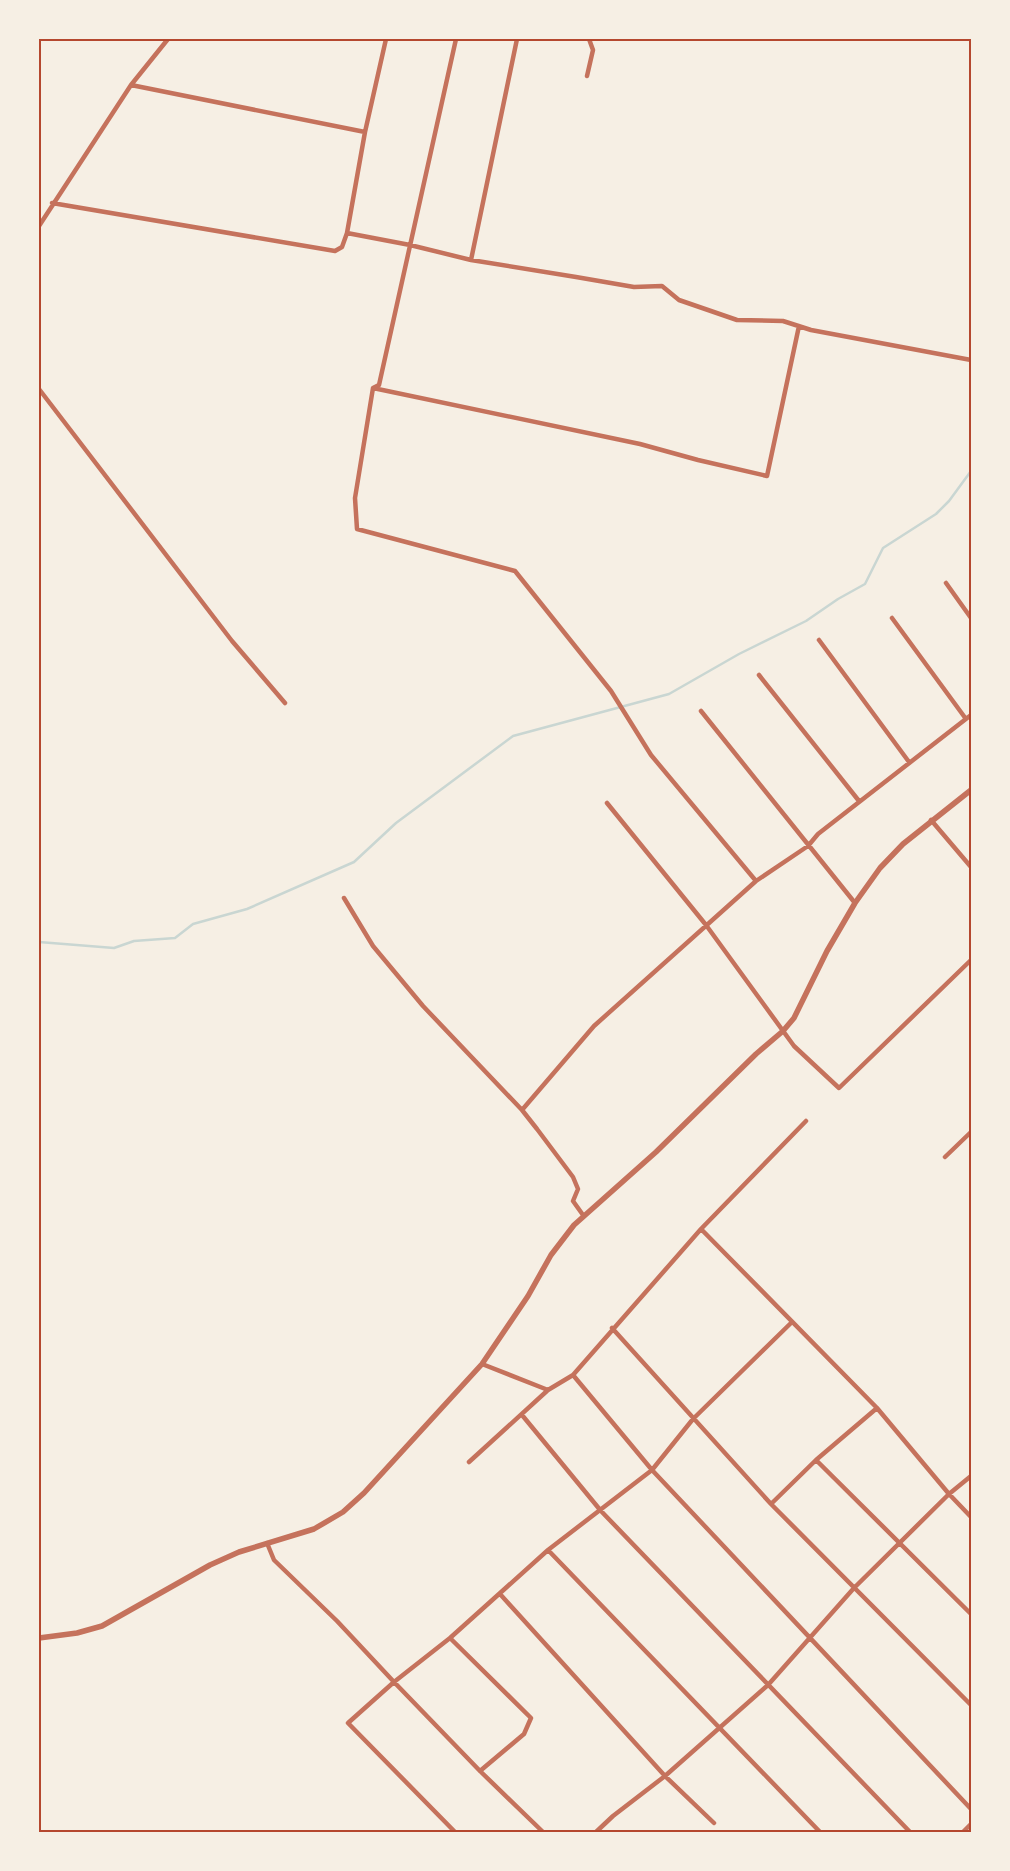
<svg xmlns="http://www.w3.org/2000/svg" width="1010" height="1871" viewBox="0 0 1010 1871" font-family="'DM Sans',sans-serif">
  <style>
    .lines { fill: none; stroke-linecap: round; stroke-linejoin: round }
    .stream { stroke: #c9d6d2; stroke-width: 2.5 }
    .minor { stroke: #c5725c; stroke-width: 4.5 }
    .tertiary { stroke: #c5725c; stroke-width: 5.5 }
    .neatline { fill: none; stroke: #b5482f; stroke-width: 2 }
  </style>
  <rect width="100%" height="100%" fill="#f6efe4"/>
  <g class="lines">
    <path class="stream" d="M39 942 114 948 134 941 175 938 193 924 247 909 354 862 396 823 513 736 669 694 739 654 806 621 838 599 865 584 883 548 936 514 949 501 971 471"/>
    <path class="minor" d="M456 39 379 385 373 388 355 498 357 529 515 571 611 691 651 755 756 881
      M587 76 593 50 589 39
      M131 85 365 132
      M52 203 335 251 342 247 347 233 410 245 471 260 576 277 634 287 662 286 679 300 737 320 783 321 811 330 971 360
      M39 226 131 85 168 39
      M347 233 365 132 386 39
      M471 260 517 39
      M373 388 640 444 698 460 767 476 799 326
      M39 389 232 641 285 703
      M946 583 971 618
      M892 618 966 719
      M819 640 909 762
      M759 675 859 801
      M701 711 855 903
      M607 803 706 925 794 1046 839 1088 971 960
      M931 820 971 867
      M344 898 373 946 423 1006 522 1110 537 1129 573 1177 578 1189 573 1201 583 1215
      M522 1110 594 1026 756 881 808 846 818 834 971 715
      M945 1157 971 1132
      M701 1229 877 1408 949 1494 971 1517
      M612 1328 771 1504 971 1705
      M482 1364 548 1390
      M573 1375 652 1470 971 1809
      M522 1415 601 1511 910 1832
      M816 1460 971 1614
      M469 1462 548 1390 573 1375 701 1229 806 1121
      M771 1504 816 1460 877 1408
      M267 1543 274 1560 337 1621 394 1682 480 1771 543 1832
      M548 1550 820 1832
      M500 1594 665 1776 714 1823
      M450 1638 531 1718 524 1734 480 1771
      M455 1832 348 1723 394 1682 450 1638 548 1550 652 1470 693 1419 792 1322
      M596 1832 613 1816 665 1776 768 1685 854 1588 949 1494 971 1476
      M963 1832 971 1824"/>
    <path class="tertiary" d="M39 1638 77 1633 102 1626 210 1565 239 1552 314 1529 343 1512 364 1493 482 1364 528 1296 551 1255 574 1225 656 1152 756 1054 783 1031 794 1018 827 951 855 903 880 868 903 844 971 790"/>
  </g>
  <rect width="1010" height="1871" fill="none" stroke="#f6efe4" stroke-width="80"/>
  <rect x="40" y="40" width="930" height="1791" class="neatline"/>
</svg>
